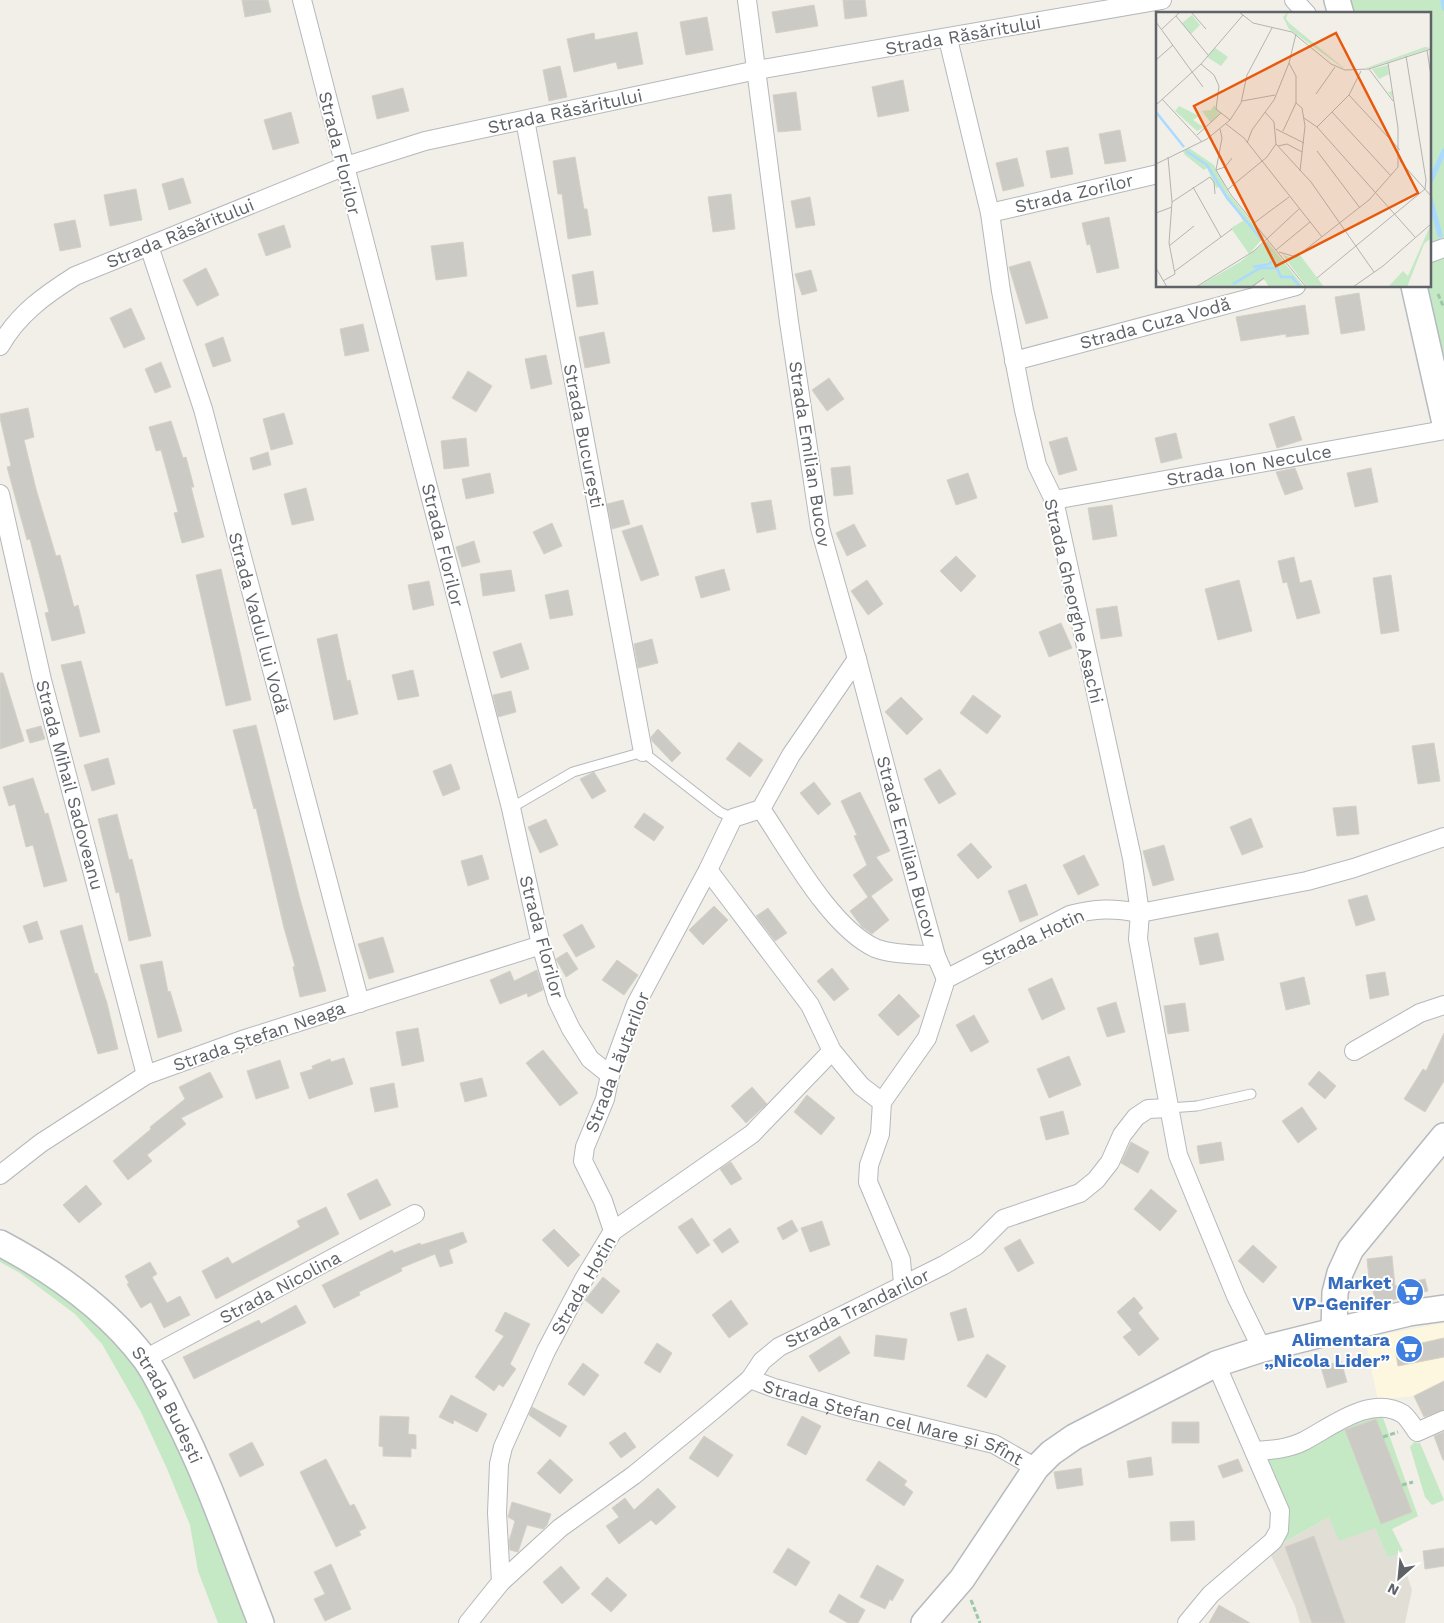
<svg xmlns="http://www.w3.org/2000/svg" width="1444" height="1623" viewBox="0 0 1444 1623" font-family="'Work Sans',sans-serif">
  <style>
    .commercial { fill: #fef7e0 }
    .education { fill: #e1ded6 }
    .green { fill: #c5e8c5 }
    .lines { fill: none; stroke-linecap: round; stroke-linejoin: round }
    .stream { stroke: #aadaff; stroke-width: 5 }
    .building { fill: #cccac5; stroke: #d6d1c6 }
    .lane-casing { stroke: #b5b8bc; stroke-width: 11 }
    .street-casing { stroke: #b5b8bc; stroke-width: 20 }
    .secondary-casing { stroke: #b6babf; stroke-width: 28 }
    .path { stroke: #9cc7a9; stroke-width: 3; stroke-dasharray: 5 2.5; stroke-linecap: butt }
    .lane { stroke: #fff; stroke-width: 9 }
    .street { stroke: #fff; stroke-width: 18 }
    .secondary { stroke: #fff; stroke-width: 25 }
    .labels { text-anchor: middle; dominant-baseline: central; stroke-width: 4; stroke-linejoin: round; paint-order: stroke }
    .street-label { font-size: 18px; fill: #5f6368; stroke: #fff }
    .shop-label { font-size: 18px; font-weight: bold; fill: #366cbe; stroke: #fff; text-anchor: end }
    .inset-river { fill: none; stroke: #aadaff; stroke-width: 2.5 }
    .inset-road { fill: none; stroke: #b3b3b1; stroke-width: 1 }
    .view { fill: #e8590c; fill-opacity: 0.15; stroke: #e8590c; stroke-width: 2.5 }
    .inset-edge { fill: none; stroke: #5f6368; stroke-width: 2.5 }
  </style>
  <rect width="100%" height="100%" fill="#f1efe8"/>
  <path class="commercial" d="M1444 1323V1407L1424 1417 1414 1396 1378 1400 1365 1338Z"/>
  <path class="education" d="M1329 1517 1375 1528 1388 1558 1399 1552 1412 1590 1405 1623H1300L1295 1606 1269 1551Z"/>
  <path class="green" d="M1346 0H1444V240L1430 244V14H1350Z
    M1444 254V390L1421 286H1430V260Z
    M0 1252 89 1312 127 1351 162 1410 250 1623H218L198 1571 190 1525 168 1471 141 1412 102 1344 75 1314 20 1273 0 1262Z
    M1374 1412 1382 1415 1418 1516 1392 1529 1403 1551 1388 1558 1375 1528 1339 1541 1329 1517 1281 1544 1287 1505 1268 1460 1301 1452 1343 1425Z
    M1414 1442 1420 1443 1444 1500 1432 1505 1425 1497 1410 1447Z"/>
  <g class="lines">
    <path class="stream" d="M1443 0 1444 8
      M1430 182 1444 151
      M1430 198 1440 235"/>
  </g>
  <path class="building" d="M242 0H268L271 12 245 17Z
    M843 0H865L867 16 845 19Z
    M814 5 818 26 776 33 772 12Z
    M707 17 713 50 686 55 680 22Z
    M637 32 643 64 618 69 616 62 574 72 567 39 594 33 595 40Z
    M560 66 567 97 549 101 543 70Z
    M903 80 909 111 878 117 872 87Z
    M403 88 409 111 377 119 372 96Z
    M796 92 801 130 778 132 773 95Z
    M291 112 299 143 273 150 264 120Z
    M1120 130 1126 161 1105 164 1099 134Z
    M1068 147 1073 174 1051 178 1046 151Z
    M575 157 584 209H587L591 235 568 239 562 194H558L553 161Z
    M1017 158 1024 186 1003 191 996 163Z
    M183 178 191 203 169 210 162 184Z
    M136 189 142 220 110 226 104 195Z
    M731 194 735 229 713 232 708 197Z
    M810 197 815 225 796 228 791 201Z
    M1109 217 1119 268 1097 273 1090 244 1087 245 1082 223Z
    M75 220 81 247 60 251 54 224Z
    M284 225 291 247 266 256 258 234Z
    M463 242 467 276 436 280 431 246Z
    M1030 261 1048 318 1026 324 1009 267Z
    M206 268 219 295 197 306 183 280Z
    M811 270 817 291 802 295 795 274Z
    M593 271 598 304 577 307 572 275Z
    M1359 293 1365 330 1341 334 1335 297Z
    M1305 305 1309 334 1286 337V334L1241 341 1236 317Z
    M131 308 145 339 124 348 110 318Z
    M363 324 369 351 345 356 340 329Z
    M604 332 610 363 585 368 579 337Z
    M223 337 231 361 213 367 205 344Z
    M546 355 552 384 531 389 525 359Z
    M161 362 171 387 155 393 145 369Z
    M468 371 492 386 476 412 452 398Z
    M829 378 844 399 827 411 812 390Z
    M28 408 34 437 24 440 36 489 56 556 60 555 74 607 78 605 85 633 52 641 45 613 49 612 30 539 27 540 7 467 11 466 0 418V414Z
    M284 413 293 444 271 450 263 419Z
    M1294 416 1302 440 1277 448 1269 424Z
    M171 421 183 458 186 457 194 487H191L204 537 182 543 174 513 178 512 161 450 156 451 149 427Z
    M1176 433 1182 458 1161 463 1155 438Z
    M1067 437 1077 470 1059 475 1049 442Z
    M466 438 469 466 444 469 441 441Z
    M268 452 271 465 253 470 250 458Z
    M850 466 853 494 834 496 831 468Z
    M1295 468 1303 489 1285 495 1276 472Z
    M1371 468 1378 502 1355 507 1347 473Z
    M490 473 494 493 466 499 462 479Z
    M968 473 977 498 956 505 947 480Z
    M306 488 314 520 292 525 284 494Z
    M623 500 630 524 612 529 607 504Z
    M771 500 776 529 757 533 751 503Z
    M1112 505 1117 536 1093 540 1088 508Z
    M552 523 562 546 544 554 533 532Z
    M854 524 866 546 847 556 836 533Z
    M642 525 659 575 641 581 622 531Z
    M474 541 480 562 462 567 456 547Z
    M956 556 976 576 961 592 940 571Z
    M1294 557 1300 583 1311 580 1320 613 1297 619 1287 582 1283 583 1278 561Z
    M221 569 251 700 226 706 196 575Z
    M724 569 730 590 701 598 695 577Z
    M511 570 515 591 483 596 480 574Z
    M1391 575 1399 631 1381 634 1373 578Z
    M867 580 883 604 868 615 851 591Z
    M1239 580 1252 631 1218 640 1205 589Z
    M429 581 434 605 413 610 408 585Z
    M568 590 573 615 550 619 545 595Z
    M1117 606 1122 636 1101 639 1096 609Z
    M1061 623 1072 648 1049 657 1039 632Z
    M337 634 347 681 350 680 358 714 334 720 317 639Z
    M652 639 658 663 638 668 634 644Z
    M521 643 529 669 501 678 493 652Z
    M81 661 100 732 80 737 61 665Z
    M413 670 419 696 398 700 392 675Z
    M0 673H3L24 741 0 749Z
    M511 691 516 712 498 717 493 695Z
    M973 695 1001 716 987 734 960 713Z
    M901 697 923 719 907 735 885 712Z
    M256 725 300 899 326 991 300 997 293 967 295 966 284 928 256 808 254 809 233 730Z
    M41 726 45 739 30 743 26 730Z
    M658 729 681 753 672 762 652 741 651 737Z
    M739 742 763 760 750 777 726 759Z
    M1434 743 1440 781 1418 784 1412 746Z
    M108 758 115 784 92 791 84 765Z
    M451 764 460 789 443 796 433 771Z
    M940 769 956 794 939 804 924 779Z
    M594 772 606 791 592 799 580 779Z
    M33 778 45 814 48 813 67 881 44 887 33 845 26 847 15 804 9 806 3 787Z
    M814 782 831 804 818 815 800 793Z
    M860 792 890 851 876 857 893 880 871 896 889 920 872 934 862 927 850 911 868 897 853 875 867 865 854 836 857 835 841 801Z
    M1356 806 1359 834 1337 836 1333 808Z
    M644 813 664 827 654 841 634 827Z
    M117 814 129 860 132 859 151 936 129 941 119 892 116 893 98 819Z
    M1251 818 1263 847 1242 855 1230 827Z
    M546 819 558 845 540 853 528 827Z
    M971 843 992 867 978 879 957 855Z
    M1164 845 1174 880 1153 886 1143 851Z
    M482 855 489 879 468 886 461 861Z
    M1084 855 1099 885 1078 895 1063 865Z
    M1026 884 1038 915 1020 922 1008 891Z
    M1367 895 1375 920 1356 926 1348 900Z
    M714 906 728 920 703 945 689 930Z
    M768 908 787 933 775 941 756 916Z
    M37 921 43 939 29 943 23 926Z
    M582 924 595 947 576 957 563 935Z
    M82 925 95 974 97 973 107 1003 118 1049 98 1054 60 931Z
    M1218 933 1224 960 1200 965 1194 938Z
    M383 937 394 972 369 979 358 944Z
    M567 952 578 969 566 977 556 959Z
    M617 960 638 975 624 995 602 980Z
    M162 961 168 992 170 991 182 1031 158 1038 140 965Z
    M832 968 849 989 834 1001 817 981Z
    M537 970 543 990 528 997 527 993 500 1004 490 980 510 971 514 981Z
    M1385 972 1389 995 1370 999 1366 975Z
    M1304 977 1310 1004 1286 1010 1280 983Z
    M1052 978 1065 1009 1042 1020 1028 989Z
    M899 994 920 1016 898 1036 878 1015Z
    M1116 1002 1125 1032 1107 1037 1097 1008Z
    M1185 1003 1189 1031 1168 1034 1164 1006Z
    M974 1015 989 1042 971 1052 956 1025Z
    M418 1028 424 1061 402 1066 396 1032Z
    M1444 1033V1081L1425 1112 1404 1099 1423 1069 1426 1071Z
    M543 1050 578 1093 560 1106 526 1063Z
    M1069 1056 1081 1085 1049 1098 1037 1069Z
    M344 1058 353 1084 309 1099 300 1073 313 1069 312 1066 330 1059 331 1062Z
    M280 1060 289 1088 256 1099 247 1071Z
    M1319 1071 1336 1086 1325 1099 1308 1084Z
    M210 1072 223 1097 181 1118 186 1124 147 1155 152 1161 128 1180 113 1161 151 1129 150 1127 185 1099 179 1087Z
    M482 1078 487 1096 465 1102 460 1083Z
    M394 1083 398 1107 375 1112 370 1088Z
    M752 1087 767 1104 746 1123 731 1106Z
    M807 1095 835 1118 821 1135 794 1112Z
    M1302 1107 1317 1129 1298 1143 1282 1121Z
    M1063 1111 1069 1134 1046 1140 1040 1117Z
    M1131 1142 1149 1152 1138 1173 1121 1163Z
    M1221 1142 1224 1160 1200 1164 1197 1146Z
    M731 1162 742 1179 731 1185 720 1169Z
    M377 1179 391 1205 360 1220 347 1194Z
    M86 1185 102 1204 79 1223 63 1205Z
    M1151 1189 1177 1211 1160 1231 1134 1209Z
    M326 1207 339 1234 216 1299 202 1271 228 1257 232 1264 300 1227 297 1221Z
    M692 1218 710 1245 697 1254 678 1227Z
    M792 1220 798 1231 783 1240 777 1228Z
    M822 1221 830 1245 810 1252 801 1228Z
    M730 1228 739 1242 722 1253 713 1240Z
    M554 1229 580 1255 568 1267 542 1240Z
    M463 1232 467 1242 449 1250 453 1263 440 1267 435 1254 401 1268 402 1271 359 1292 360 1295 334 1308 322 1285 392 1250 394 1253 420 1243 421 1245Z
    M1020 1239 1034 1263 1018 1272 1004 1248Z
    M1253 1245 1277 1267 1263 1283 1238 1261Z
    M1392 1256 1395 1286 1425 1279 1428 1291 1376 1304 1372 1287 1370 1288 1367 1259Z
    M150 1262 157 1274 152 1277 167 1303 180 1296 190 1315 164 1328 151 1302 141 1308 127 1284 129 1283 125 1276Z
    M603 1277 620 1291 602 1314 585 1300Z
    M1134 1297 1143 1308 1138 1313 1159 1339 1139 1356 1123 1337 1132 1330 1117 1312Z
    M731 1300 748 1324 729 1338 712 1315Z
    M296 1305 306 1323 194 1379 183 1357 259 1320 261 1324Z
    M966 1308 974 1337 958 1341 950 1313Z
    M505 1312 530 1324 510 1364 516 1369 503 1387 499 1384 494 1391 475 1377 504 1336 495 1331Z
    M876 1335 907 1339 904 1360 874 1356Z
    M840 1336 850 1353 819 1372 809 1356Z
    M1444 1338V1357L1398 1366 1395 1349Z
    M657 1343 672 1353 660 1373 644 1363Z
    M987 1354 1006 1366 986 1398 967 1386Z
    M1341 1361 1347 1382 1327 1388 1321 1367Z
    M583 1363 599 1375 584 1396 568 1384Z
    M1444 1381V1410L1424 1417 1414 1396Z
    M451 1395 487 1414 477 1432 454 1420 453 1424 439 1417Z
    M532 1407 567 1426 560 1437 529 1415Z
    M380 1416 409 1417 408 1434 416 1435V1449L411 1448V1457L383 1456V1447L379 1446Z
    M802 1416 821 1426 806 1455 787 1445Z
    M1376 1419 1412 1512 1381 1524 1345 1430Z
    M1172 1422H1199V1443H1172Z
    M625 1432 636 1447 621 1458 609 1443Z
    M1444 1432V1460H1443L1434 1436Z
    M704 1436 733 1455 718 1477 689 1458Z
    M252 1442 264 1465 240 1477 229 1454Z
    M1151 1457 1153 1475 1129 1478 1127 1461Z
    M326 1459 350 1506 354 1504 366 1528 359 1531 361 1535 336 1547 300 1472Z
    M550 1459 573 1480 560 1494 537 1473Z
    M1238 1459 1243 1471 1223 1478 1218 1466Z
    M879 1461 907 1481 904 1485 913 1492 904 1506 866 1480Z
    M1081 1468 1083 1485 1057 1489 1054 1472Z
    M658 1488 676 1507 656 1525 651 1520 619 1544 606 1526 619 1517 612 1508 625 1498 634 1510Z
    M512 1502 551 1514 547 1525 543 1529 527 1525 518 1552 510 1550 509 1541 515 1521 508 1517Z
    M1194 1521 1195 1540 1171 1541 1170 1522Z
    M1314 1536 1345 1623H1312L1285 1547Z
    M788 1548 810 1562 796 1586 773 1572Z
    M1444 1548V1566L1425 1569 1423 1551Z
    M331 1564 351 1609 325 1621 314 1599 325 1594 314 1572Z
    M877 1565 904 1580 892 1601 890 1599 885 1609 860 1597Z
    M561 1566 580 1588 562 1604 543 1582Z
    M607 1577 627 1595 611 1612 591 1594Z
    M839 1594 865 1610 858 1623H848L829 1612Z
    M1219 1605 1250 1623H1209Z"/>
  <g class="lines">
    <g class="lane-casing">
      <path id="lane" d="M511 808 573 772 643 752 720 812 733 818
        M1169 1108 1197 1106 1251 1094"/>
    </g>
    <g class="street-casing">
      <g id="street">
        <path d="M302 0 511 808 541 945 557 1000 571 1029 590 1059 610 1075"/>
        <path d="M747 0 789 322 820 528 857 659 915 879 936 956 946 979"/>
        <path d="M1294 0 1307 14"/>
        <path d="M948 39 990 213 1001 291 1024 410 1037 465 1054 500 1132 858 1140 913 1138 939 1178 1155 1236 1296 1262 1349"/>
        <path d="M525 120 643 752"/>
        <path d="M990 213 1158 174"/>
        <path d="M149 246 203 409 360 1003"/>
        <path d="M1430 253 1444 248"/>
        <path d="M0 346C18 314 45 295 75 276L343 167 425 141 757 70 1162 0"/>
        <path d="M1014 361 1296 286"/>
        <path d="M0 494 42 680 146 1075"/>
        <path d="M1054 500 1444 430"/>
        <path d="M761 809C789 850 830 927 875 948 892 955 918 954 936 956"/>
        <path d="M708 870 810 1005 832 1051 861 1086 882 1102"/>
        <path d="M1354 1051 1420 1013 1444 1005"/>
        <path d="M0 1175 41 1143 146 1075 245 1039 541 945"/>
        <path d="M613 1231 603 1201 583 1161 585 1147 605 1099 610 1075 636 1004 708 870 733 818 761 809 791 755 857 659"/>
        <path d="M903 1284 901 1260 868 1182 869 1165 880 1134 882 1102 927 1038 946 979 1070 915C1095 908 1114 908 1140 913L1307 881 1354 868 1444 837"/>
        <path d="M145 1359 415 1214"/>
        <path id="s1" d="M750 1379 774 1388 856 1411 994 1444 1036 1468"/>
        <path d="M1255 1451C1272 1450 1288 1449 1304 1441 1331 1427 1371 1394 1403 1414 1408 1418 1413 1426 1417 1432L1444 1420"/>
        <path d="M501 1582 497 1513 499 1464 503 1447 546 1351 584 1279 613 1231 752 1134 832 1051"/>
        <path d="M468 1623 501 1582 560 1528 634 1475 711 1412 750 1379 762 1361 779 1347 944 1265 976 1246 1003 1219 1080 1193 1096 1180 1110 1162 1122 1135 1136 1117 1148 1109 1169 1108"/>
        <path d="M1187 1623 1211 1594 1273 1541 1279 1530 1280 1511 1216 1364"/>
      </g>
    </g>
    <g class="secondary-casing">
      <g id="secondary">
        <path d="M1337 0 1341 14"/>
        <path d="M1414 286 1444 419"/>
        <path id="s2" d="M0 1243C53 1271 108 1310 145 1359 156 1374 165 1394 174 1412 209 1479 233 1552 261 1623"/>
        <path d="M1334 1331 1335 1293 1340 1273 1351 1249 1444 1136"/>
        <path d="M924 1623 962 1579 1036 1468 1051 1453 1074 1437 1216 1364 1262 1349 1334 1331 1409 1313 1444 1308"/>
      </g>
    </g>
    <path class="path" d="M1438 294 1444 308
      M1383 1437 1398 1432
      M1402 1485 1413 1482
      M971 1600 980 1623"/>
    <use href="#lane" class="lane"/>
    <use href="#street" class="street"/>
    <use href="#secondary" class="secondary"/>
  </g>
  <defs>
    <g id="supermarket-disc" transform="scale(1.4375)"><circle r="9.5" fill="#3f7fe0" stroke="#fff"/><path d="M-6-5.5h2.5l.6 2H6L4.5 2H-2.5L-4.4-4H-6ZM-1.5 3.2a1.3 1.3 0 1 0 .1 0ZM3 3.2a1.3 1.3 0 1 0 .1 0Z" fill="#fff"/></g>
  </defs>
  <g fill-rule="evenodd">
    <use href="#supermarket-disc" x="1410" y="1292"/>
    <use href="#supermarket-disc" x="1409" y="1349"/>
  </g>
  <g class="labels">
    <g class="street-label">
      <text transform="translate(963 35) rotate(-10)">Strada Răsăritului</text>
      <text transform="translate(565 111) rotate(-12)">Strada Răsăritului</text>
      <text transform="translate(340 153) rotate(76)">Strada Florilor</text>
      <text transform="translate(1074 193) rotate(-13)">Strada Zorilor</text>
      <text transform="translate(180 233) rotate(-22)">Strada Răsăritului</text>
      <text transform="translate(1155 323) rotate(-15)">Strada Cuza Vodă</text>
      <text transform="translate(584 436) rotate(79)">Strada București</text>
      <text transform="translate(810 454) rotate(81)">Strada Emilian Bucov</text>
      <text transform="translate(1249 465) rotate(-10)">Strada Ion Neculce</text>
      <text transform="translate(443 545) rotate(76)">Strada Florilor</text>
      <text transform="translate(1074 601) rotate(77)">Strada Gheorghe Asachi</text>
      <text transform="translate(259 623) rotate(75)">Strada Vadul lui Vodă</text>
      <text transform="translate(70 785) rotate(75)">Strada Mihail Sadoveanu</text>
      <text transform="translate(907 847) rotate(75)">Strada Emilian Bucov</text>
      <text transform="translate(542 937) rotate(75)">Strada Florilor</text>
      <text transform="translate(1033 937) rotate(-25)">Strada Hotin</text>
      <text transform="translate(259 1036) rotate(-19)">Strada Ștefan Neaga</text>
      <text transform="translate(617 1062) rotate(-69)">Strada Lăutarilor</text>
      <text transform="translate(583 1285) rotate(-60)">Strada Hotin</text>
      <text transform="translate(280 1287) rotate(-28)">Strada Nicolina</text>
      <text transform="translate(857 1308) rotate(-26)">Strada Trandarilor</text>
      <text stroke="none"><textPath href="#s2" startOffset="238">Strada Budești</textPath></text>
      <text stroke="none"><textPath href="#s1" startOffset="150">Strada Ștefan cel Mare și Sfînt</textPath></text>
    </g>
    <g class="shop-label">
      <text x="1391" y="1282">Market<tspan x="1391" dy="21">VP-Genifer</tspan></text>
      <text x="1390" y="1339">Alimentara<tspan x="1390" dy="21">„Nicola Lider”</tspan></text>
    </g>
  </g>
  <g transform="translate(1156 12)">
    <rect width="275" height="275" fill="#f1efe8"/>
    <path d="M132 0 130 7 133 11 188 56H210L269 35 275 36 214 56H187L133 17 127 5ZM36 3 44 13 35 22 26 11ZM59 36 72 45 65 54 51 45ZM232 53 233 62 223 67 232 80 236 79 237 87 216 57ZM58 93 64 101 55 111 46 99 55 98ZM23 94 43 104 37 108 47 115 45 117 41 119 19 99ZM33 136 58 153 73 182 108 225 93 242 75 216 87 209 82 200 63 175 60 176 51 156 48 158 29 143 27 139ZM275 212V226L268 232 251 275H232L247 259 252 264ZM111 229 148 275H113L108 267 97 275H41L84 250ZM126 242 136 247 144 243 168 275H151Z" fill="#c5e8c5"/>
    <path class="inset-river" d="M0 100 28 135M30 139 51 153 71 186 106 228M109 231 125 265H136L144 275M97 255 114 252 115 249M77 272 104 256H121"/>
    <path class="inset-road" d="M35 0 50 17M83 0 97 11 136 20 175 52 189 58 213 57 275 37M20 4 52 43M0 10 47 75M6 17 24 0M271 38 275 64M0 48 17 33M45 52 58 63 63 74 60 97 74 108M213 57 237 89M160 82 179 55M193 83 244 138M6 87 46 130M86 89 119 83M140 91 146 96 149 114 144 159M0 93 45 52 87 3M176 100 235 164M148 106 161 115 259 225M70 112 88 126 166 225M161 115 193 83 205 59M64 117 66 126 60 158 75 183 150 275M120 117 148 131M127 119 140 91V64L133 51M41 123 65 101M91 131 96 118 118 88 133 51 140 22M120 132 155 170 218 260M122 134 131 132 146 140M161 139 204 196M244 149 275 184M0 152 51 127 74 108 85 91 91 63 116 16M60 158 69 155 76 146M37 175 65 225M71 178 111 145 120 132 118 110 109 100M16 190 54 165 58 170 59 182M0 201 16 195M98 211 133 185M13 234 38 214M120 238 154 210M123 240 140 245 213 188 242 155V116L232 51M0 256 11 275M19 259 76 217M161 266 269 177 270 168 250 44M7 269 19 262 13 231 16 190 12 145M40 275 98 239 144 196M95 275 108 266M197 275 227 254 275 212"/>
    <path class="view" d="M180 21 262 181 120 254 38 94Z"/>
    <rect width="275" height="275" class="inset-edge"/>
  </g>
  <g transform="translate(1399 1578) rotate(207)" stroke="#ffffff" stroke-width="4" paint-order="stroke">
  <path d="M0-4L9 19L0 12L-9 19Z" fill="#5f6368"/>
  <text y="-8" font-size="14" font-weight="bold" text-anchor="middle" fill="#5f6368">N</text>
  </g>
</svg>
